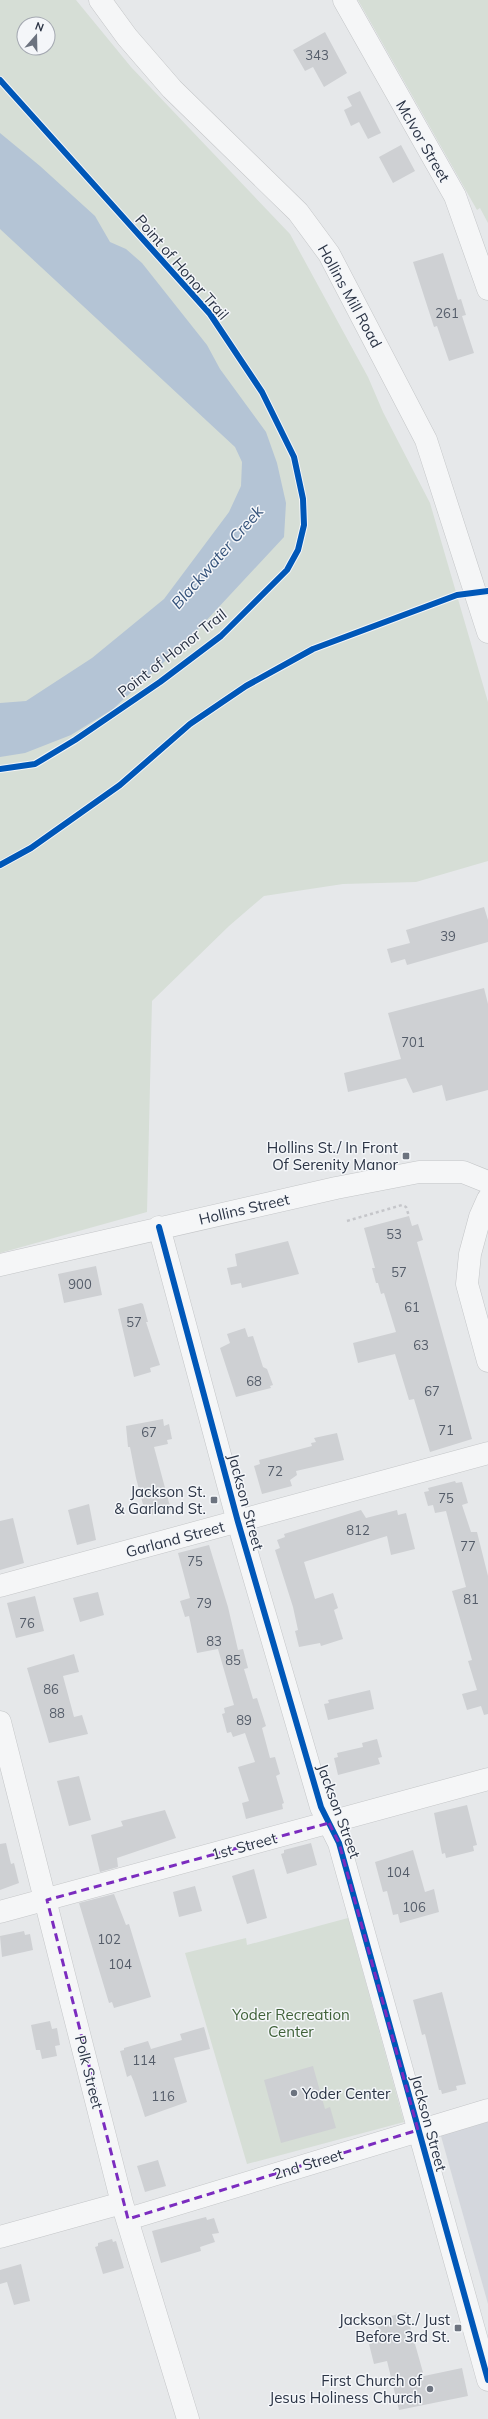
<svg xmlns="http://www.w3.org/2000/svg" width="488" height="2419" viewBox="0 0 488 2419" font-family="Mulish,sans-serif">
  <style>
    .built { fill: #d4d7dd }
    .green { fill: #d6ded6; fill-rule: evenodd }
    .water { fill: #b4c4d5 }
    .building { fill: #ced0d3 }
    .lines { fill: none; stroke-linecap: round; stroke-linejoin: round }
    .minor-casing { stroke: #c4c6c8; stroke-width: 23 }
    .path { stroke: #c5c6ca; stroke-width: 2.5; stroke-dasharray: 3 3; stroke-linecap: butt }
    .minor { stroke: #f5f6f7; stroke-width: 22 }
    .cycleway-casing { stroke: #f4f6f9; stroke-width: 8 }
    .cycleway { stroke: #0057b8; stroke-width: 6 }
    .marked { fill: none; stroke: #7b2cbf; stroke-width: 3; stroke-dasharray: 8 5; stroke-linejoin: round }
    .poi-dot { fill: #6c737f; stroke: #f4f6f9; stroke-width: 1.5 }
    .labels { text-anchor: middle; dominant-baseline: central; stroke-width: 3; stroke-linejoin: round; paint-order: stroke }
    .number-label { font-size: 13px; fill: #545c69 }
    .street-label { font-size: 15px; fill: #2b3445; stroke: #f4f6f9 }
    .poi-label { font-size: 15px; fill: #2b3445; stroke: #f4f6f9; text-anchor: end }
    .park-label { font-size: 15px; fill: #3f6138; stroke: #f4f6f9 }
    .water-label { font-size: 16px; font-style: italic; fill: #34527a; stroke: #f4f6f9 }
  </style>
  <rect width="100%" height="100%" fill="#e6e8ea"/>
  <path class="built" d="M488 2115V2304L439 2129Z"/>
  <path class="green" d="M0 0H76L131 67 290 234 368 377 383 412 430 503 488 702V861L416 882 343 884 264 896 229 926 152 1001 147 1212 0 1253ZM24 24H48V48H24Z
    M358 0H488V223L480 208 477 210Z
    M348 1918 404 2122 247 2164 185 1953 246 1938 247 1945Z"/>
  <path class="water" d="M0 133 40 166 95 216 110 242 126 249 142 263 207 345 220 369 266 432 277 463 286 503 284 537 190 638 113 709 71 735 25 753 0 757V703L26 701 92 658 164 599 229 512 241 486 242 462 235 447 0 229Z"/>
  <path class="building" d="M325 32 347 73 324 87 313 67 305 71 293 50Z
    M360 91 381 133 368 139 359 122 351 126 344 110 352 106 347 97Z
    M401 145 415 171 393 183 379 157Z
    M443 253 458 300 461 299 466 315 462 316 474 353 449 361 437 326 434 327 413 262Z
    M484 907 488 920V942L407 965 405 959 391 963 387 949 410 943 406 930Z
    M484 988 488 1004V1090L446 1101 442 1085 413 1093 406 1078 348 1092 344 1073 401 1059 388 1013Z
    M409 1216 412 1226 418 1224 423 1240 417 1242 472 1439 430 1452 414 1399 409 1400 395 1354 358 1363 353 1343 396 1332 384 1293 381 1294 378 1283H376L372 1268H375L364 1228Z
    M288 1241 299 1274 242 1288 241 1283 231 1285 227 1268 237 1266 235 1254Z
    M96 1266 102 1295 64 1303 58 1274Z
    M141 1303 143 1304 148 1322H146L160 1365 150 1368 151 1372 134 1377 118 1309Z
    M245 1328 248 1337 253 1336 263 1367 267 1369 273 1385 270 1386 271 1388 236 1397 220 1348 230 1343 227 1334Z
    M163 1419 164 1426 169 1424 172 1439 167 1440 168 1444 154 1447 171 1510 146 1516 136 1478 130 1447H128L126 1426Z
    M337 1433 344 1460 296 1471 297 1475 290 1480 292 1486 262 1494 254 1466 260 1464 259 1460 312 1446 311 1443 316 1442 314 1438Z
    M455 1481 456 1483 462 1482 468 1503 462 1505 471 1532H477L488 1576V1714L484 1715 481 1706 467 1710 462 1694 477 1690 468 1661 472 1660 452 1591 466 1587 446 1511 435 1513 433 1505 428 1506 424 1492 429 1491 428 1488Z
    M89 1504 96 1540 77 1545 68 1510Z
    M361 1510 366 1518 397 1510 398 1515 406 1513 415 1549 391 1555 387 1536 304 1562 315 1599 333 1593 338 1608 334 1610 343 1639 321 1646 320 1643 299 1647 295 1631 298 1630 293 1607 275 1550 280 1548 277 1540 285 1537 284 1534Z
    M13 1518 24 1563 0 1570V1521Z
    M209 1545 228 1607 238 1650 243 1649 248 1668 244 1669 253 1699 257 1698 266 1726 262 1728 270 1758 275 1757 280 1774 276 1776 284 1803 282 1804 283 1809 246 1819 242 1803 249 1801 238 1767 255 1762 245 1733 233 1737 231 1732 227 1733 222 1714 225 1713 224 1708 234 1705 218 1649 197 1653 189 1616 185 1617 180 1601 190 1598 178 1553Z
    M98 1592 104 1615 80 1622 73 1598Z
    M35 1596 44 1631 16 1638 7 1603Z
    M74 1654 79 1672 63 1676 74 1717 82 1715 88 1734 49 1743 27 1668Z
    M370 1690 374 1709 328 1720 324 1704 329 1703 328 1700Z
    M377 1739 382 1757 378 1758 380 1764 338 1775 334 1758 338 1757 337 1753 363 1747 362 1743Z
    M79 1776 91 1820 69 1826 57 1781Z
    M467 1805 477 1845 473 1846 474 1851 446 1858 445 1853 442 1854 434 1813Z
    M165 1810 176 1838 117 1858 118 1867 100 1872 91 1835 123 1826 121 1821Z
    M6 1843 11 1864 14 1863 19 1883 0 1890V1844Z
    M311 1843 317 1865 287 1874 281 1854 284 1853V1850Z
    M413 1850 425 1892 434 1889 439 1912 400 1923 398 1914 393 1915 387 1891 383 1892 375 1862Z
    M254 1869 267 1918 247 1924 232 1876Z
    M195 1886 202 1911 179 1917 173 1892Z
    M114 1894 126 1925 129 1924 151 1997 114 2008 112 2002 109 2003 79 1903Z
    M24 1931 25 1935 30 1934 33 1950 2 1957 0 1936Z
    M442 1992 466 2084 456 2086 457 2090 442 2094 441 2090H439L425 2034 422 2035 413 2000Z
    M50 2021 52 2029 57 2028 60 2045 55 2046 57 2056 42 2059 40 2050H36L31 2025Z
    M204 2027 210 2049 174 2058 187 2102 145 2117 134 2082 131 2075 127 2077 120 2051 124 2050V2048L148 2041 151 2049 182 2040 180 2034Z
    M313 2066 325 2109 330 2107 336 2128 281 2143 264 2080Z
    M158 2160 166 2186 145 2192 137 2166Z
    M206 2217 207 2220 214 2218 219 2233 212 2234 215 2242 200 2247 201 2251 161 2263 152 2231Z
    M112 2239 113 2242 116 2241 124 2268 103 2274 95 2247 98 2246V2243Z
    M21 2264 30 2301 14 2305 7 2282 0 2284V2270Z
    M406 2312 424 2376 462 2368 468 2396 399 2410 387 2361 374 2364 369 2344 382 2340 376 2320Z"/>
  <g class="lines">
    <g class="minor-casing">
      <path id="minor" d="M100 0 127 37 172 89 298 212 329 254 426 440 488 632
        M344 0 455 196 488 289
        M488 1199 480 1217 470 1254 467 1284 488 1361
        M159 1227 238 1522 321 1807 339 1843 488 2380
        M0 1265 336 1188 419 1172H463L488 1182
        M0 1586 488 1453
        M0 1722 122 2203 188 2419
        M0 1912 488 1779
        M128 2219 488 2110
        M0 2237 122 2203"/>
    </g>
    <path class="path" d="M347 1221 402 1205 406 1207 409 1216"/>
    <use href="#minor" class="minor"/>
    <g class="cycleway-casing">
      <path id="cycleway" d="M0 80 210 314 262 392 294 457 303 499 304 525 298 550 287 570 221 636 160 682 75 740 35 764 0 769
        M0 865 31 848 120 785 190 724 246 686 313 649 457 595 488 591
        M159 1227 238 1522 321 1807 339 1843 488 2380"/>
    </g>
    <use href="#cycleway" class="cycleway"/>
  </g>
  <path class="marked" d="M329 1823 339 1843 418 2130 128 2219 47 1900Z"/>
  <g class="poi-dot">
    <rect x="402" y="1152" width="8" height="8" rx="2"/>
    <rect x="210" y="1496" width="8" height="8" rx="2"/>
    <circle cx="294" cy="2093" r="4"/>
    <rect x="454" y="2324" width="8" height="8" rx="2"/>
    <circle cx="430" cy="2389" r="4"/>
  </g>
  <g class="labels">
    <g class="number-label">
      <text x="317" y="55">343</text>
      <text x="447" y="313">261</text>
      <text x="448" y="936">39</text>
      <text x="413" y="1042">701</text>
      <text x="394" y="1234">53</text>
      <text x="399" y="1272">57</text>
      <text x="80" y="1284">900</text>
      <text x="412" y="1307">61</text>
      <text x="134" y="1322">57</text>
      <text x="421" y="1345">63</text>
      <text x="254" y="1381">68</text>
      <text x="432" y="1391">67</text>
      <text x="446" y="1430">71</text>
      <text x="149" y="1432">67</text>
      <text x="275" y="1471">72</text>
      <text x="446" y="1498">75</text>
      <text x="358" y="1530">812</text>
      <text x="468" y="1546">77</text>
      <text x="195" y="1561">75</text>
      <text x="471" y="1599">81</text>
      <text x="204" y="1603">79</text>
      <text x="27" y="1623">76</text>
      <text x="214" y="1641">83</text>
      <text x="233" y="1660">85</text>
      <text x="51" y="1689">86</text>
      <text x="57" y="1713">88</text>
      <text x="244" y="1720">89</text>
      <text x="398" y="1872">104</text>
      <text x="414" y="1907">106</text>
      <text x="109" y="1939">102</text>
      <text x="120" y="1964">104</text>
      <text x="144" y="2060">114</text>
      <text x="163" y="2096">116</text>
    </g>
    <g class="street-label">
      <text transform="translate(423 141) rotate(60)">McIvor Street</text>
      <text transform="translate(182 267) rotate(49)">Point of Honor Trail</text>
      <text transform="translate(350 296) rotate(61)">Hollins Mill Road</text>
      <text transform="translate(172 653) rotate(-38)">Point of Honor Trail</text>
      <text transform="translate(244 1209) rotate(-13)">Hollins Street</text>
      <text transform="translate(246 1502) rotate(75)">Jackson Street</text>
      <text transform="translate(175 1539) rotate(-15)">Garland Street</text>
      <text transform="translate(339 1811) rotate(70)">Jackson Street</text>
      <text transform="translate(244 1846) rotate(-15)">1st Street</text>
      <text transform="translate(89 2072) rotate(76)">Polk Street</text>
      <text transform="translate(429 2123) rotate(75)">Jackson Street</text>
      <text transform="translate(308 2164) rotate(-17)">2nd Street</text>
    </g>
    <g class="poi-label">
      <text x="398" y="1147">Hollins St./ In Front<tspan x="398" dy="17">Of Serenity Manor</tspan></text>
      <text x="206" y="1491">Jackson St.<tspan x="206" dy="17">&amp; Garland St.</tspan></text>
      <text x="302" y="2093" text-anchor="start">Yoder Center</text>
      <text x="450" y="2319">Jackson St./ Just<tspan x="450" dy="17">Before 3rd St.</tspan></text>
      <text x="422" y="2380">First Church of<tspan x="422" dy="17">Jesus Holiness Church</tspan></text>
    </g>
    <g class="park-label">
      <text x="291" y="2014">Yoder Recreation<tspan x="291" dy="17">Center</tspan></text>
    </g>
    <g class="water-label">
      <text transform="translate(217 557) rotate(-49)">Blackwater Creek</text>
    </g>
  </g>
  <g transform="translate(36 36) rotate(20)"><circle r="19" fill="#f4f6f9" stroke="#a4a8b1"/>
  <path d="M0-3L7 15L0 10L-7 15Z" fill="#6c737f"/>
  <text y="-6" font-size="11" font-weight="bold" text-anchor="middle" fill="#2b3445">N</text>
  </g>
</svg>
